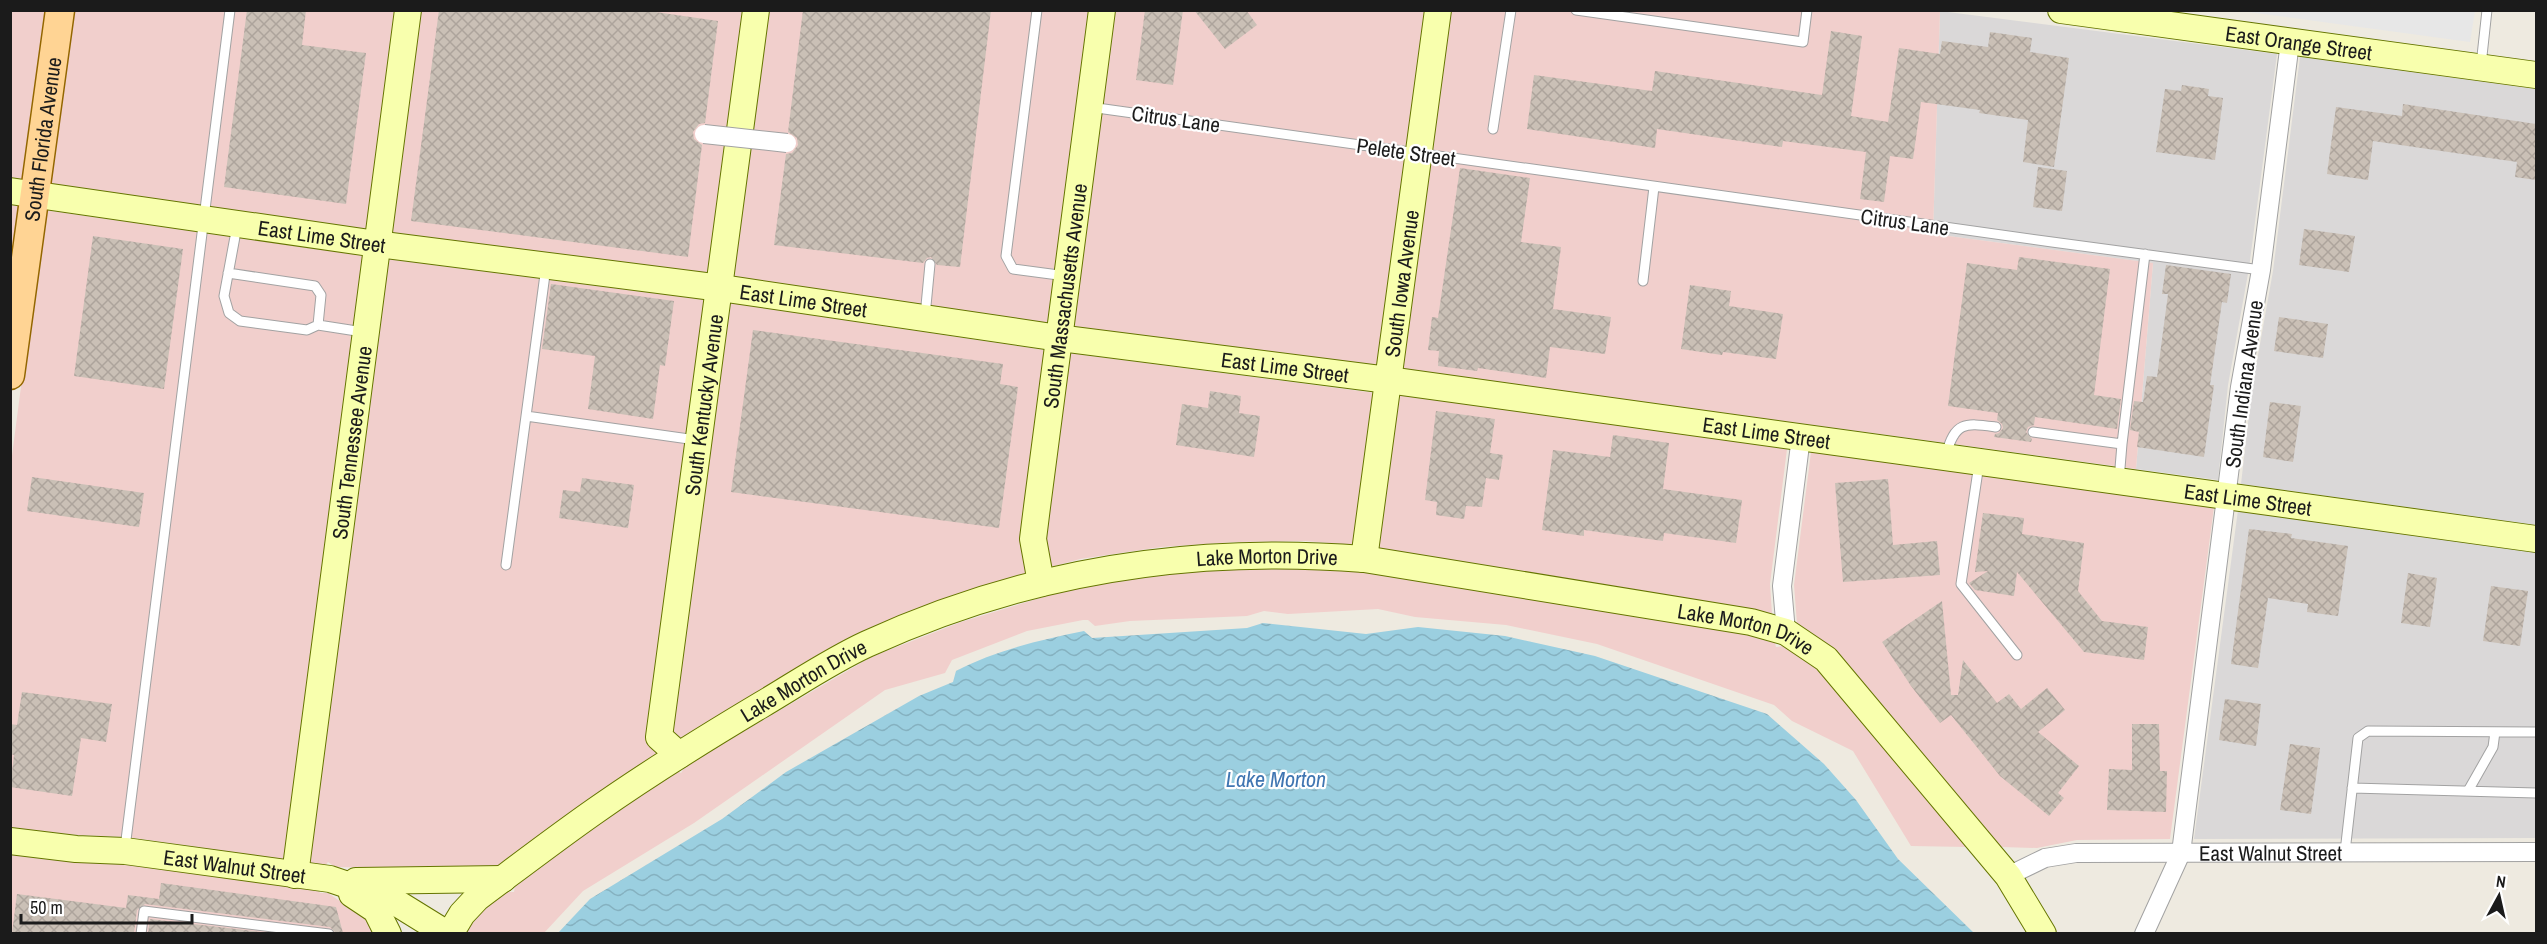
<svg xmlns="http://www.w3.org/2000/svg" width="2547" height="944" viewBox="0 0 2547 944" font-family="'Archivo Narrow',sans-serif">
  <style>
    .residential { fill: #dad8d8 }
    .commercial { fill: #f1cfcc }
    .parking { fill: #e7e7e7 }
    .water { fill: url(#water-waves) }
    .building { fill: url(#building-cross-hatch) }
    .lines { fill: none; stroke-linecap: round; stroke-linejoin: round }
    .lane-casing { stroke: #a2a2a2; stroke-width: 11 }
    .street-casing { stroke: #a2a2a2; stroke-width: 20 }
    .secondary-casing { stroke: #657500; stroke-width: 28 }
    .primary-casing { stroke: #936600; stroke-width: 31 }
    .lane { stroke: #fff; stroke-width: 9 }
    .street { stroke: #fff; stroke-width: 18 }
    .secondary { stroke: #f8ffad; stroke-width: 26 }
    .primary { stroke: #ffd494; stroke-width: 28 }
    .street-bridge-casing { stroke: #a2a2a2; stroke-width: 20; stroke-linecap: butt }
    .street-bridge { stroke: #fff; stroke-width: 18 }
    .labels { text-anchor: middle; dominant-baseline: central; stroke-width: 4.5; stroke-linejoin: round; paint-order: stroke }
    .street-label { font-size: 21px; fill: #1b1b1b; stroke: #fff }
    .water-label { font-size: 22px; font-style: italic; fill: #4076b2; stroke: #fff }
  </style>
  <defs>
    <pattern id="water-waves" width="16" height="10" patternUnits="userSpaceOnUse" patternTransform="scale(1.5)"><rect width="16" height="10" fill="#9bcfe0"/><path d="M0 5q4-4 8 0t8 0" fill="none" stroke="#85b1c0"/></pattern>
    <pattern id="building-cross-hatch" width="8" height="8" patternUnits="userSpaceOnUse" patternTransform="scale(1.5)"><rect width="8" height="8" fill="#cac0b6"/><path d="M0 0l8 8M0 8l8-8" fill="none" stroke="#ada49c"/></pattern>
  </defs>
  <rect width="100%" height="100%" fill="#eeeae0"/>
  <path class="residential" d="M1940 11 2277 54 2249 268 2228 385 2218 480 2136 469 2153 263 1933 234Z
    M2300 57 2536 89V525L2241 484 2252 389 2273 271Z
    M2238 510 2536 552V838L2194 839Z"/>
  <path class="commercial" d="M10 11H48L24 180 11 178Z
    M72 11H396L367 229 48 183Z
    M420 11H744L711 274 390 232Z
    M768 11H1090L1049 323 734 277Z
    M1114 11H1426L1378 366 1073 327Z
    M1450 11H1940L1933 234 2153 263 2136 469 1402 369Z
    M11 205 21 206 11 285Z
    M44 210 363 255 285 860 127 837 77 835 11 828 10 471Z
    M387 259 707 300 647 736 651 748 658 754 587 801 500 866 394 868 335 867 328 862 326 865 309 863Z
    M731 303 1045 350 1028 573 954 596 786 676 680 739 671 731Z
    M1069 353 1375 393 1355 545 1305 541 1236 542 1161 547 1080 559 1051 567 1046 538Z
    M1398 395 1787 449 1770 584 1772 614 1753 609 1378 548Z
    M1811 452 2214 507 2170 839 2077 840 2037 848 2001 847 1835 650 1797 624 1794 585Z
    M1304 567 1363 572 1748 635 1775 643 1776 647 1783 646 1819 670 1968 847 1911 846 1853 751 1792 721 1774 705 1597 644 1506 625 1415 617 1378 609 1288 614 1264 611 1247 616 1130 621 1095 626 1088 620H1083L1027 631 952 660 945 673 885 690 694 823 583 891 544 933 464 934 484 909 506 892H514L515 886 600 823 677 771 681 773 686 765 871 657 961 622 1083 585 1163 573 1236 568Z
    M11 855 75 862 124 864 319 891 320 893H328L368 920 375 934H11Z"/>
  <path class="parking" d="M2241 11H2475L2470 42Z"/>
  <path class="water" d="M1263 623 1366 634 1418 627 1505 636 1595 656 1767 714 1824 764 1856 800 1898 859 1974 933H558L590 899 722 819 786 772 919 696 953 682 956 671C996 650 1040 640 1084 631L1092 638 1247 628Z"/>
  <path class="building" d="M247 10H306L302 45 366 53 346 204 224 187Z
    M439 10H642L718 21 705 123 699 124 693 132 694 139 702 145 688 257 411 221Z
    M803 10H991L960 267 937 265 931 257 927 258 923 263 774 245 786 154 792 153 798 145 797 138 788 132Z
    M1145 10H1183L1173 85 1136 80Z
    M1194 10H1246L1257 25 1225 49Z
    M1831 31 1862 36 1851 116 1888 122 1899 48 1940 54 1942 41 1988 47 1990 32 2032 38 2030 52 2069 58 2054 167 2023 162 2028 120 1979 113 1980 110 1921 102 1913 159 1890 156 1884 202 1860 199 1866 152 1783 141 1782 147 1657 129 1655 148 1527 129 1534 75 1652 91 1655 71 1822 95Z
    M2182 85 2209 89 2208 96 2223 98 2215 160 2156 152 2165 89 2181 91Z
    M2403 104 2536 124V180L2515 177 2517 162 2373 141 2368 180 2327 174 2336 107 2402 116Z
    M2038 167 2067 171 2062 211 2033 207Z
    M1460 168 1530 178 1521 242 1561 247 1553 309 1611 317 1605 354 1550 347 1546 378 1478 368 1477 371 1438 366 1439 351 1428 350 1432 317 1438 318Z
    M2304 229 2355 236 2349 272 2299 265Z
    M93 236 183 249 164 389 74 376Z
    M2019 257 2110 269 2094 395 2121 399 2117 429 2035 417 2034 425 2028 427 2026 432 2032 439 2031 442 1994 437 1995 434 1999 433 2003 428 2002 424 1997 420 1998 413 1948 406 1967 263 2017 270Z
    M2166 265 2231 274 2227 303 2222 302 2210 385H2214L2204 457 2137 447 2139 432 2130 430 2134 401 2143 402 2147 376 2157 377 2168 294H2162Z
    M551 284 674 301 665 366 660 365 653 419 588 409 595 356 542 349Z
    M1690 285 1731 291 1729 306 1783 314 1776 359 1723 352 1722 355 1681 349Z
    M2279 317 2328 324 2323 358 2274 351Z
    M753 330 1003 364 1000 384 1018 387 999 528 731 492Z
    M1210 391 1241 396 1239 413 1260 416 1254 457 1176 445 1182 404 1208 408Z
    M2270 402 2301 406 2293 462 2263 457Z
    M1436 411 1495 419 1490 453 1503 455 1499 480 1486 478 1482 507 1466 506 1464 519 1436 515 1437 502 1425 500Z
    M1613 435 1669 443 1663 489 1742 500 1736 543 1664 533 1663 541 1584 530V536L1542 530 1553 450 1610 457Z
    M32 477 144 493 139 527 27 511Z
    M582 478 634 485 628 528 559 518 563 490 580 492Z
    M1888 479 1893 545 1937 541 1940 575 1843 582 1835 483Z
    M1983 513 2024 518 2022 534 2084 543 2078 591 2102 621 2148 627 2144 660 2084 652 2017 572 2014 596 1975 590 1969 583 1988 571 1975 572Z
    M2249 529 2292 534 2291 538 2348 546 2338 616 2307 612 2308 604 2268 598 2258 668 2231 664Z
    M2408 573 2437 578 2430 627 2401 623Z
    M2491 586 2528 591 2520 646 2483 641Z
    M1942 601 1951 695H1958L1963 660 1997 703 2009 694 2021 709 2047 688 2065 710 2038 732 2079 766 2058 793 2064 798 2049 816 2000 776 1951 715 1940 723 1911 686 1882 642Z
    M22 692 112 704 106 742 81 738 72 796 10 787 14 755 10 754V724L17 725Z
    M2225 699 2261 704 2256 746 2219 740Z
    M2132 724H2159L2160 771H2167L2166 812 2107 810 2109 769 2132 770Z
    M2290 744 2320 748 2311 814 2280 810Z
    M161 883 336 907 343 933H336L330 927 145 904 137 910 134 933H12L17 894 126 908 128 895 159 899Z
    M150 919 270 933H148Z"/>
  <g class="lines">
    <g class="lane-casing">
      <path id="lane" d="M1037 10 1006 256 1013 269 1066 276
        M1576 10 1803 42 1807 10
        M2481 65 2487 10
        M1090 107 2052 242 2261 270
        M1493 129 1511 10
        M228 273 315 286 321 295 318 325 307 330 240 321 229 313 224 296 237 226
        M1643 281 1654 187
        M925 316 930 264
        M318 325 363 332
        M526 416 696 440
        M2033 432 2122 444 2145 254
        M1946 455C1955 421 1965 423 1996 427
        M1979 464 1961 584 2017 655
        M2119 480 2122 444
        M506 565 546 267
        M2352 788 2536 793
        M2468 791 2493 747 2495 732
        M125 848 230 10
        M2345 852 2358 738 2368 731 2536 732
        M141 934 144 911 329 934"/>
    </g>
    <g class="street-casing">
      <g id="street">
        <path d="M1786 632 1782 586 1801 437"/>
        <path id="s1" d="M2008 876 2045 858 2076 853 2536 852"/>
        <path d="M2144 934 2181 853 2240 387 2261 270 2290 42"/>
      </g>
    </g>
    <g class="secondary-casing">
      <g id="secondary">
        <path id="s2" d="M2061 10 2536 75"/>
        <path id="s3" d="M10 191 377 244 721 288 1059 338 1388 380 2536 539"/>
        <path id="s4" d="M1364 559 1438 10"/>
        <path id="s5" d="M1041 583 1033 539 1037 507 1102 10"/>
        <path id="s6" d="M679 755 659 737 756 10"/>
        <path id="s7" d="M10 841 76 849 125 851 330 879 392 900 447 934"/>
        <path id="s8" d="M295 875 408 10"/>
        <path d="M356 881 503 879"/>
        <path d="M352 894 376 910 388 934"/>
        <path id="s9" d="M450 934 462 914 477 898C516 869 555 839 595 811 649 773 704 739 761 705 795 685 830 661 867 644 1026 571 1191 545 1364 559L1751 622 1786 632 1826 659 2008 876 2043 934"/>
      </g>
    </g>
    <g class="primary-casing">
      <g id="primary">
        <path id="s10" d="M10 375 60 10"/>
      </g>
    </g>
    <use href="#lane" class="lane"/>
    <use href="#street" class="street"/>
    <use href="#secondary" class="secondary"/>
    <use href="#primary" class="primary"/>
    <g class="street-bridge-casing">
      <path id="street-bridge" d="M704 134 787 143"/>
    </g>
    <use href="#street-bridge" class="street-bridge"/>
  </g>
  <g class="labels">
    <g class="street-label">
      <text stroke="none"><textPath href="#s2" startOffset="240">East Orange Street</textPath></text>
      <text transform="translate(1176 119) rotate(8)">Citrus Lane</text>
      <text stroke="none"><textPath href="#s10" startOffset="238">South Florida Avenue</textPath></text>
      <text transform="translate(1406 152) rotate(8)">Pelete Street</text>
      <text transform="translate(1905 222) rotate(8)">Citrus Lane</text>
      <text stroke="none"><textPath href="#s3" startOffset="315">East Lime Street</textPath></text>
      <text stroke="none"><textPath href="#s4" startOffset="278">South Iowa Avenue</textPath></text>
      <text stroke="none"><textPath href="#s5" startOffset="290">South Massachusetts Avenue</textPath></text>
      <text stroke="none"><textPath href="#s3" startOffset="801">East Lime Street</textPath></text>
      <text stroke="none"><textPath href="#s3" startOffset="1287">East Lime Street</textPath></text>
      <text transform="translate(2244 384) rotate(-82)">South Indiana Avenue</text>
      <text stroke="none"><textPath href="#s6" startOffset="362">South Kentucky Avenue</textPath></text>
      <text stroke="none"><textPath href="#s3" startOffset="1773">East Lime Street</textPath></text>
      <text stroke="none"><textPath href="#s8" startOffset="436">South Tennessee Avenue</textPath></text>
      <text stroke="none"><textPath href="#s3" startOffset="2259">East Lime Street</textPath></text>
      <text stroke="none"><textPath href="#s9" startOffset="924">Lake Morton Drive</textPath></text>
      <text stroke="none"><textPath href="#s9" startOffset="1410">Lake Morton Drive</textPath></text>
      <text stroke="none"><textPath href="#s9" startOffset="438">Lake Morton Drive</textPath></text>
      <text stroke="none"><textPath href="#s1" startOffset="267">East Walnut Street</textPath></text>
      <text stroke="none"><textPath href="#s7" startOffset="226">East Walnut Street</textPath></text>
    </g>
    <g class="water-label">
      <text x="1276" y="779">Lake Morton</text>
    </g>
  </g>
  <rect width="2547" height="944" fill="none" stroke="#1b1b1b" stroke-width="24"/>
  <g transform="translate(2499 896) rotate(8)" stroke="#ffffff" stroke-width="4.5" paint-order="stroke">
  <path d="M0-4.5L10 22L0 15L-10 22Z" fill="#1b1b1b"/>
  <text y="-9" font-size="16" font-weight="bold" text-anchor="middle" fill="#1b1b1b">N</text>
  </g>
  <path d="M21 914v9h171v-9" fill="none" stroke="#1b1b1b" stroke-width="3"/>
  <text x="30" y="914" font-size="18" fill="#1b1b1b" stroke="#ffffff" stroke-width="4.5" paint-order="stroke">50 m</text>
</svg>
